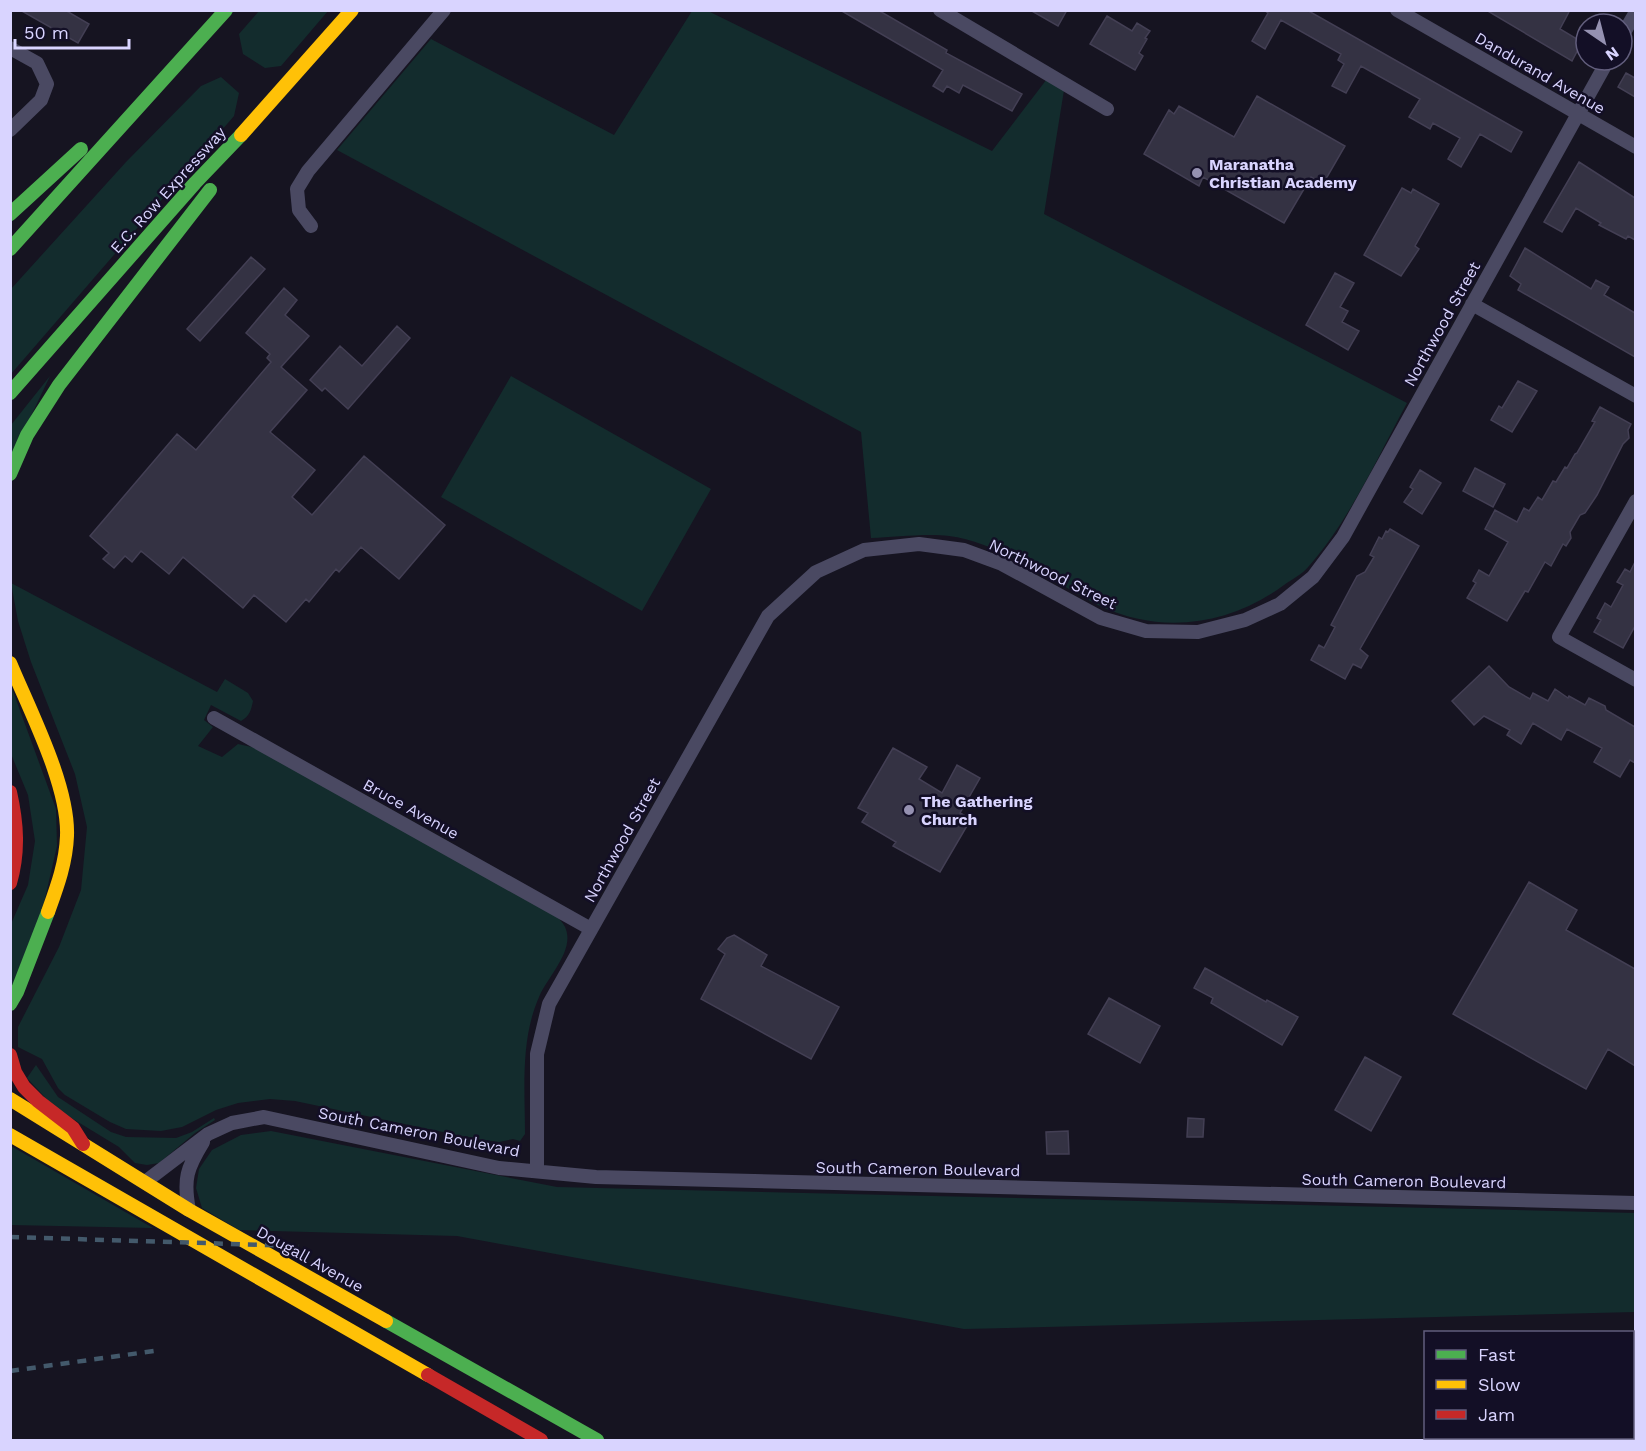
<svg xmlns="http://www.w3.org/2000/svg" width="1646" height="1451" viewBox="0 0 1646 1451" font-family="'Work Sans',sans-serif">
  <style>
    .green { fill: #132c2d }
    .building { fill: #343243; stroke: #433f54; stroke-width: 1.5 }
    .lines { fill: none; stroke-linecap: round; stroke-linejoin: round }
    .street { stroke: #4a4962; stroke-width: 14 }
    .fast { stroke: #4caf50; stroke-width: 14 }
    .slow { stroke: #ffc107; stroke-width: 14 }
    .jam { stroke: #c62828; stroke-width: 14 }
    .rail { stroke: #43596b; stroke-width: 4.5; stroke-dasharray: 9 8; stroke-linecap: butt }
    .poi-dot { fill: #9591b1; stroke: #130f26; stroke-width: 2 }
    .labels { text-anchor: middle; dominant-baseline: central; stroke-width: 5; stroke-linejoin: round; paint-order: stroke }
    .street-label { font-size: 16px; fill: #d9d4ff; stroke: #130f26 }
    .poi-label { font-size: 16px; font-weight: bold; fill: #d9d4ff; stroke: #130f26; text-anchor: start }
  </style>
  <rect width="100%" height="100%" fill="#161421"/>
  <path class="green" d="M259 11V10L328 11 281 66 265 68 243 54 239 34Z
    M692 11H708L992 151 1050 75 1065 84 1044 214 1407 403C1377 458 1351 518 1309 566 1303 574 1292 579 1284 585 1230 625 1162 635 1100 606 1055 583 999 542 949 536 928 533 894 537 871 538L861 432 337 150 431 39 614 135Z
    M221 77 239 93 234 116 11 374V289L126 162 201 86Z
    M50 376 11 458V425Z
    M511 376 711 489 642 611 441 497Z
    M11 583 217 692 225 679 248 693 253 701C251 710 250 716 241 721L211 705 204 720 213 727 198 746 222 757 238 744 256 748 557 917C585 941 549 973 539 997 520 1040 525 1090 525 1134L520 1141 513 1139 499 1142 476 1139 295 1101 270 1099 238 1103 216 1110 182 1127 161 1131 126 1129 110 1122 65 1095 58 1088 42 1059 18 1047V1027L59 947 81 890 87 827 75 774 31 662 18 621Z
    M10 683 56 809 57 846 43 907 11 989V924L28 885 35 841 28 795 11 754Z
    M36 1065 58 1097 111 1132 126 1137 176 1138 192 1132 214 1118 215 1120 195 1133 159 1163 147 1165 135 1163 119 1147 55 1108 27 1078Z
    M271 1131 557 1187 1635 1213V1312L964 1329 457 1236 239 1230 202 1208 196 1188 199 1169 212 1150 241 1135Z
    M11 1146 153 1228 11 1225Z"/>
  <path class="building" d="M20 10H65L89 24 78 43Z
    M840 10H878L947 50 946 53 1022 94 1012 111 963 85 959 93 947 86 943 92 933 86 943 70Z
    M1030 10H1067L1058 26Z
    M1264 10H1307L1522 132 1511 152 1480 134 1461 167 1448 159 1460 138 1433 123 1430 129 1409 117 1420 99 1361 66 1346 93 1332 86 1344 64 1338 60 1341 54 1281 20 1265 49 1252 41 1268 13Z
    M1486 10H1570L1560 29 1582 42 1572 61Z
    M1107 16 1132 31 1137 23 1150 31 1145 38 1147 39 1139 53 1143 56 1135 70 1090 44Z
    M1626 73 1635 78V97L1618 87Z
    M1257 96 1345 146 1323 184 1311 177 1284 223 1203 177 1199 186 1144 154 1169 110 1174 114 1179 106 1234 137Z
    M1579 162 1635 198V240L1628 236 1626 239 1599 225 1601 223 1576 208 1562 232 1544 222Z
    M1402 188 1411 193 1413 189 1439 204 1415 246 1419 249 1401 276 1364 255Z
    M1525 248 1591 289 1596 280 1609 287 1604 295 1635 313V357L1518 290 1521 284 1510 276Z
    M251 257 265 269 200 341 187 329Z
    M1335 273 1354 283 1340 307 1348 311 1342 322 1359 331 1348 350 1306 325Z
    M284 288 297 300 285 315 309 336 281 367 307 390 270 432 315 470 292 497 312 515 364 456 445 525 399 579 361 547 339 572 336 569 309 602 306 599 286 622 254 595 243 608 183 557 169 574 141 551 132 562 125 556 114 568 103 559 109 553 90 536 177 434 196 450 271 362 267 358 270 354 246 333Z
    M397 326 410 338 348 409 325 388 322 391 310 380 340 346 362 366Z
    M1518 381 1537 391 1512 432 1491 420 1499 406 1502 408Z
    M1600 407 1631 424 1628 430 1629 438 1623 444 1597 495 1585 513 1580 515 1570 532 1571 538 1566 546 1563 544 1551 566 1545 562 1528 592 1525 591 1507 621 1467 598 1476 583 1473 581 1479 570 1489 576 1508 542 1485 529 1495 510 1517 522 1524 508 1529 511 1538 497 1542 500 1553 481 1556 482 1565 467 1567 468 1575 454 1577 453 1595 422 1592 421Z
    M1475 468 1505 484 1493 507 1463 491Z
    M1420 470 1441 483 1422 514 1404 502 1413 489 1410 487Z
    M1390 529 1419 546 1360 649 1368 656 1361 668 1353 664 1345 679 1311 660 1319 645 1324 648 1335 627 1331 625 1350 589 1357 576 1365 572 1374 557 1370 555 1379 537 1382 539 1386 531 1388 532Z
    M1635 562V626L1623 648 1594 632 1601 620 1597 618 1605 603 1611 607 1623 585 1617 582 1625 569 1630 572Z
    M1489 666 1509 687 1530 699 1533 693 1548 701 1555 689 1568 698 1569 696 1585 705 1589 698 1605 706 1606 710 1635 727V763L1630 760 1620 777 1594 762 1602 748 1567 729 1561 740 1533 723 1521 744 1507 735 1510 730 1484 716 1474 725 1452 701Z
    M893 748 927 767 919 779 942 793 957 765 980 778 960 813 971 819 940 872 893 846 896 842 862 822 868 813 858 808Z
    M1529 882 1577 910 1566 930 1635 969V1066L1608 1049 1586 1089 1453 1014Z
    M734 935 767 955 761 966 839 1007 811 1059 701 999 725 954 718 949 727 938Z
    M1205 968 1266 1002 1267 1000 1298 1017 1282 1045 1211 1003 1213 998 1194 988Z
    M1109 998 1160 1026 1140 1063 1088 1034Z
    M1365 1057 1401 1077 1371 1131 1335 1110Z
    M1188 1118 1204 1119 1203 1137H1187Z
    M1068 1131 1069 1154H1047L1046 1132Z"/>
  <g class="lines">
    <path class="street" d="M940 10 1107 109
      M1397 10 1636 147
      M1622 36 1636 12
      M10 48 37 63 47 84 41 100 10 130
      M311 226 299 210 297 189 308 171 444 10
      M1472 304 1636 396
      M1636 501 1559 637 1636 680
      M214 718 591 929
      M537 1171V1054L549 1004 768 616 816 572 864 550 919 544 964 550 1002 564 1101 618 1146 631 1198 632 1245 620 1280 604 1313 577 1343 537 1608 60
      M145 1182 208 1134 232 1123 264 1117 499 1168 596 1177 1636 1203
      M189 1210C183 1179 187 1168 203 1142"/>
    <path class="fast" d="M10 214 81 149
      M10 249 226 10
      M10 393 195 183 241 135
      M10 474 27 435 59 385 210 190
      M10 1004 17 992 48 912
      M386 1321 597 1440"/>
    <path class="slow" d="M241 135 352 10
      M10 663C30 711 69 786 67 836 66 863 57 887 48 912
      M10 1099 189 1210 386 1321
      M10 1135 428 1375"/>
    <path class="jam" d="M10 792C17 823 19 852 10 883
      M10 1055 15 1072 24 1087 38 1101 73 1128 83 1144
      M428 1375 541 1440"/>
    <path class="rail" d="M10 1237 299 1246
      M10 1371 154 1351"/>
  </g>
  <g class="poi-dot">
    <circle cx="1197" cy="173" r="6"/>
    <circle cx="909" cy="810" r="6"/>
  </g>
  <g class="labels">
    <g class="street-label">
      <text transform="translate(1540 73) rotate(30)">Dandurand Avenue</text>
      <text transform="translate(168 190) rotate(-48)">E.C. Row Expressway</text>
      <text transform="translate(1442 324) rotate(-61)">Northwood Street</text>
      <text transform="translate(1053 574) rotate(26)">Northwood Street</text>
      <text transform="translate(411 809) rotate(29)">Bruce Avenue</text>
      <text transform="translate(622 840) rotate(-61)">Northwood Street</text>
      <text transform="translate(419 1132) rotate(11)">South Cameron Boulevard</text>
      <text transform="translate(918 1169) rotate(1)">South Cameron Boulevard</text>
      <text transform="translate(1404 1181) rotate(1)">South Cameron Boulevard</text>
      <text transform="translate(310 1259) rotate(29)">Dougall Avenue</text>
    </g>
    <g class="poi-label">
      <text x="1209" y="164">Maranatha<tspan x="1209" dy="18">Christian Academy</tspan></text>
      <text x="921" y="801">The Gathering<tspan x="921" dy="18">Church</tspan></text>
    </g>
  </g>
  <rect width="1646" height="1451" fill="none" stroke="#d9d4ff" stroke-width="24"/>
  <rect x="1424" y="1331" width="210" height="108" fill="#130f26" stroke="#625e7d" stroke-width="1.5"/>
  <rect x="1436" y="1350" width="30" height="9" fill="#4caf50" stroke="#625e7d" stroke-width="1.5"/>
  <text x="1478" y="1361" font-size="18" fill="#d9d4ff">Fast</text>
  <rect x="1436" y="1380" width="30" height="9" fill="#ffc107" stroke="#625e7d" stroke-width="1.5"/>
  <text x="1478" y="1391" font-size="18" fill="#d9d4ff">Slow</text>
  <rect x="1436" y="1410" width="30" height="9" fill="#c62828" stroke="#625e7d" stroke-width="1.5"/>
  <text x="1478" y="1421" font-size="18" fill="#d9d4ff">Jam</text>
  <g transform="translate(1604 42) rotate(145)"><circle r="28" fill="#130f26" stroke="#625e7d" stroke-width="1.5"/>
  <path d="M0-4.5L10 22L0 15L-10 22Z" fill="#9591b1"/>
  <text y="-9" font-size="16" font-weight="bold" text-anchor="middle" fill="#d9d4ff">N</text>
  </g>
  <path d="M15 39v9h114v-9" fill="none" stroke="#d9d4ff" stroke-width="3"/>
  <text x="24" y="39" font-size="18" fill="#d9d4ff" stroke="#130f26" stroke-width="4.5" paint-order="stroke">50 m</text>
</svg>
